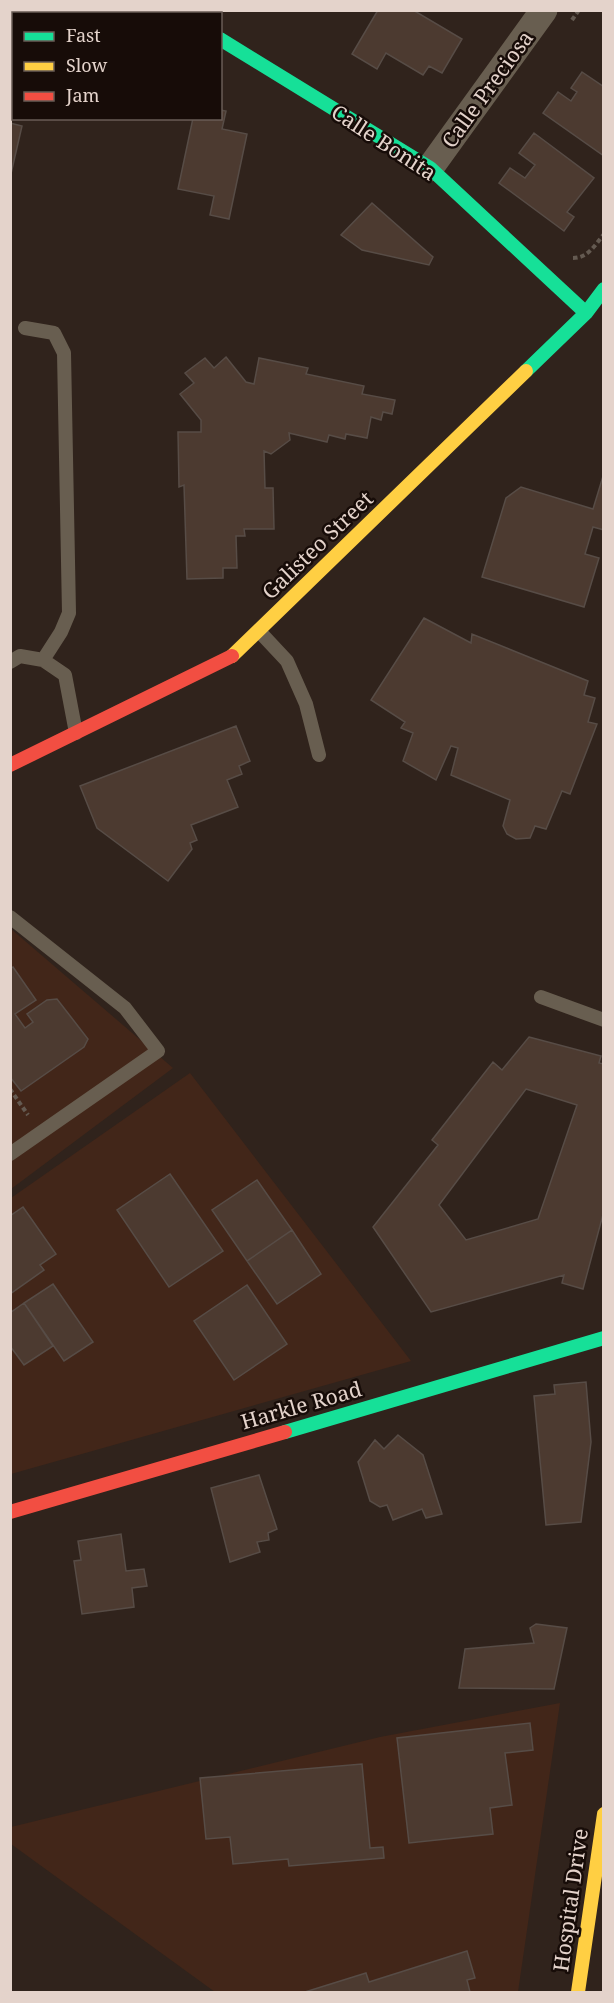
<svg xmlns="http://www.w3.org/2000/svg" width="614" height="2003" viewBox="0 0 614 2003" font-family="'Noto Serif',serif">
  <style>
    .built { fill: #422619 }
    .building { fill: #4c3a30; stroke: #574c46; stroke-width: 1.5; fill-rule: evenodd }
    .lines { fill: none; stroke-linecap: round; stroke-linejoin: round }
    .path { stroke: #645a51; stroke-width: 4; stroke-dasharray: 4.5 3; stroke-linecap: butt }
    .lane { stroke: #685e50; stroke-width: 14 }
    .street { stroke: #685e50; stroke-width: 27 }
    .fast { stroke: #16e098; stroke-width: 14 }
    .slow { stroke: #ffcf43; stroke-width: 14 }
    .jam { stroke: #f24e42; stroke-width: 14 }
    .labels { text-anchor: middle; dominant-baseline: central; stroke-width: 5; stroke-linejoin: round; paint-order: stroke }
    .street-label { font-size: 21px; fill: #e4d3cb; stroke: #170c08 }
  </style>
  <rect width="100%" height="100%" fill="#30231c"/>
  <path class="built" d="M11 929 173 1068 11 1189Z
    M190 1073 411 1361 11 1474V1198Z
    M560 1703 518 1992H215L11 1844V1827L380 1737Z"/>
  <path class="building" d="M378 10H413L462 39 442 73 429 66 423 75 386 53 377 69 352 54Z
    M582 72 604 87V156L543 113 558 92 571 101 577 92 571 88Z
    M220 110 226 111 222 129 247 134 229 219 210 215 214 196 178 189 193 118H220Z
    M10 123 22 126 10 178Z
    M534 133 594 178 567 212 574 217 564 231 499 183 510 168 525 178 535 165 519 153Z
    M372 203 433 257 429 265 362 250 341 235Z
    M226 357 246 382 254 384 259 358 308 368 306 374 364 386 362 394 395 400 392 414 383 412 381 420 371 417 367 438 346 434 345 439 329 435 327 442 289 433 290 440 271 454 264 451 265 488H273L274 529H244L245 536H236L237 568H223V578L187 579 184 485 179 487 178 432H201V420L180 394 194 383 185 373 205 358 214 368Z
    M604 473V530L593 527 585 554 599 558 584 607 482 577 506 498 521 487 593 509Z
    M424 618 471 643 472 634 588 681 584 695 595 698 588 722 597 724 570 794 562 791 546 829 535 826 530 838 516 839 507 834 503 826 510 800 451 775 458 748 451 746 436 780 403 761 413 733 401 728 405 722 371 700Z
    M236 726 250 761 239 766 242 774 227 780 238 807 191 825 197 840 190 843 192 849 168 881 97 828 80 786Z
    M13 967 36 1000 15 1014 25 1028 33 1022 27 1014 47 1000 57 999 88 1039 84 1047 21 1091 10 1077V969Z
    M529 1037 601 1056 599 1063 604 1064V1211L583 1289 562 1283 564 1275 431 1312 373 1227 438 1145 432 1140 493 1062 502 1070ZM526 1089 577 1105 538 1219 466 1240 439 1205Z
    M170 1174 223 1251 169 1287 117 1210Z
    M257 1180 292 1230 247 1261 212 1210Z
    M23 1207 56 1254 40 1265 44 1270 10 1294V1216Z
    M292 1230 321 1274 277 1304 247 1261Z
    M53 1284 93 1342 64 1361 24 1303Z
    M247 1285 287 1344 234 1380 194 1321Z
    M24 1303 53 1346 24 1365 10 1346V1313Z
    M586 1382 591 1442 581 1522 546 1525 534 1396 555 1394 554 1385Z
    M398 1435 423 1455 442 1514 426 1518 422 1509 393 1520 387 1505 380 1507 370 1501 358 1462 375 1440 384 1449Z
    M259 1475 277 1529 268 1533 269 1540 257 1542 260 1552 230 1562 211 1488Z
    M121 1534 126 1571 144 1569 147 1586 132 1588 134 1607 82 1614 74 1561 81 1560 78 1541Z
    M536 1624 567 1628 554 1689 459 1688 465 1649 534 1643 530 1628Z
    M530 1723 533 1750 505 1753 512 1805 490 1808 493 1834 409 1843 397 1738Z
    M362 1764 370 1848 383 1847 384 1858 289 1866 288 1859 233 1864 230 1837 206 1839 200 1778Z
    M467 1951 475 1978 467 1980 470 1992H305L366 1973 369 1982Z"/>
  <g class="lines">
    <path class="path" d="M572 20 579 10
      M573 258C588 258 595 245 604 234
      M10 1089 28 1115"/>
    <path class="lane" d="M25 328 54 333 64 353 69 613 61 632 43 660
      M259 631 287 661 306 704 319 755
      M10 662 20 656 43 660 65 675 76 733
      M10 917 125 1008 158 1051 10 1154
      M541 997 604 1020"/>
    <path class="street" d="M156 14 165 10
      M10 66H14
      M430 168 544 10"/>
    <path class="fast" d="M220 39 430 168 586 313
      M526 371 586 313 604 289
      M285 1432 604 1338"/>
    <path class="slow" d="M232 656 526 371
      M578 1992 604 1814"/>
    <path class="jam" d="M10 765 232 656
      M10 1512 285 1432"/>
  </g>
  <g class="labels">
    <g class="street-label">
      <text transform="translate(487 89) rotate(-54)">Calle Preciosa</text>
      <text transform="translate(384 142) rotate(33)">Calle Bonita</text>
      <text transform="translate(317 545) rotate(-44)">Galisteo Street</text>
      <text transform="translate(301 1405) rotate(-16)">Harkle Road</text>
      <text transform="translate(570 1900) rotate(-82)">Hospital Drive</text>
    </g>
  </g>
  <rect width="614" height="2003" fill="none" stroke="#e4d3cb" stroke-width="24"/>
  <rect x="12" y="12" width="210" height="108" fill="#170c08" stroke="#695c56" stroke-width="1.5"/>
  <rect x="24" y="32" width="30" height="9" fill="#16e098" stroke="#695c56" stroke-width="1.5"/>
  <text x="66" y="42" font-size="18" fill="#e4d3cb">Fast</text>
  <rect x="24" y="62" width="30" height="9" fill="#ffcf43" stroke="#695c56" stroke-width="1.5"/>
  <text x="66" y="72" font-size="18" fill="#e4d3cb">Slow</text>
  <rect x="24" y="92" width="30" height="9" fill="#f24e42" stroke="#695c56" stroke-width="1.5"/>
  <text x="66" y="102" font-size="18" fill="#e4d3cb">Jam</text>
</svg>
